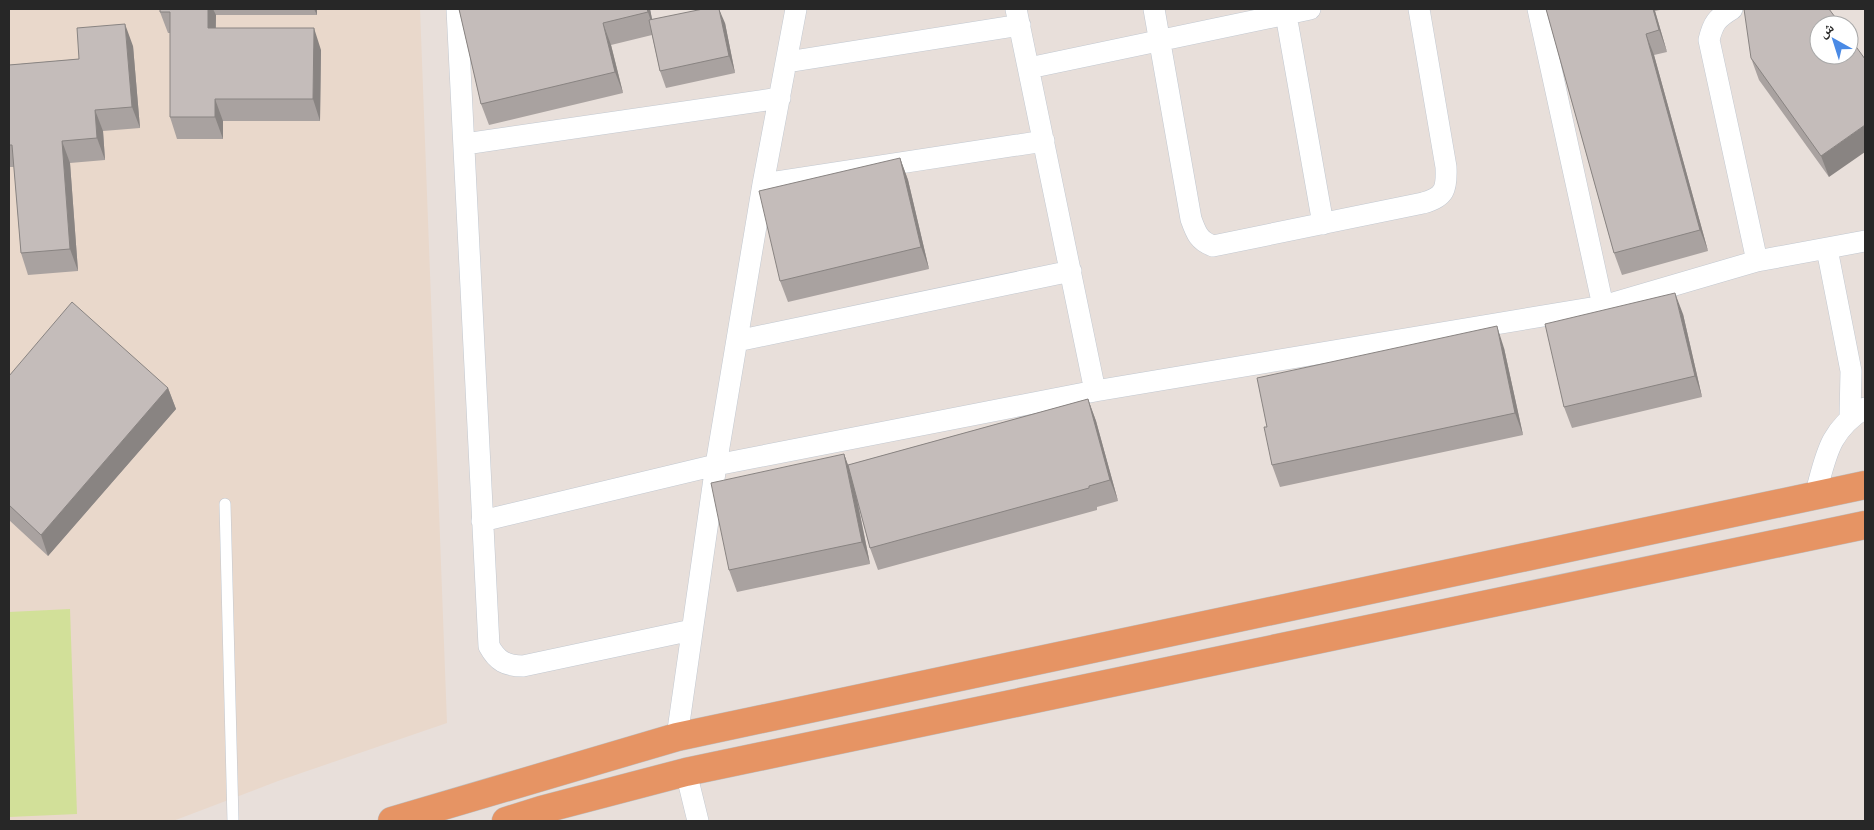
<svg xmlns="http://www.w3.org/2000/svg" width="1874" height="830" viewBox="0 0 1874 830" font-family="Barlow,'Noto Naskh Arabic',sans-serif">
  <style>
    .education { fill: #e9d8cb }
    .pitch { fill: #d2e099 }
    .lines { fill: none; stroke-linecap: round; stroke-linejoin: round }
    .service-casing { stroke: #c2c8d0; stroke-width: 12 }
    .minor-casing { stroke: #c2c8d0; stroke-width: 22 }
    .trunk-casing { stroke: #bebebe; stroke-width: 29 }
    .service { stroke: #fff; stroke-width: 11 }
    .minor { stroke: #fff; stroke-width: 21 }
    .trunk { stroke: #e69464; stroke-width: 28 }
    .wall { fill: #a9a2a0 }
    .shaded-wall { fill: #898482 }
    .building { fill: #c4bcba; stroke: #898482 }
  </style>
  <rect width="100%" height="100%" fill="#e8dfda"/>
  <path class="education" d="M9 9H420L447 723 278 781 173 821H9Z"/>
  <path class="pitch" d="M70 609 77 814 9 817V612Z"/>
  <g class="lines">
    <g class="service-casing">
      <path id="service" d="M225 504 233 821"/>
    </g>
    <g class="minor-casing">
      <path id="minor" d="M457 9 489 646C497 661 506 666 523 666L692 630
        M1016 9 1095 391
        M1154 9 1191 219C1196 233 1199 241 1213 246L1423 203C1445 197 1447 189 1446 167L1419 9
        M1285 9 1323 224
        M1538 9 1603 306
        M1732 9C1717 18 1713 23 1709 40L1757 261
        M787 62 1020 25
        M1029 68 1310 9
        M465 144 780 98
        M763 184 1044 141
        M1827 249 1851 371 1850 418
        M737 341 1071 271
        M1815 496C1826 457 1828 431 1865 408
        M482 521 716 465 1095 391 1603 306 1757 261 1865 241
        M677 737 716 465 763 184 796 9
        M686 772 698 821"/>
    </g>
    <g class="trunk-casing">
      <path id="trunk" d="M392 821 677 737 1865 485
        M506 821 541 810 686 772 1865 525"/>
    </g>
    <use href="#service" class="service"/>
    <use href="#minor" class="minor"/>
    <use href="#trunk" class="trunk"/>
  </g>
  <path class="wall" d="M160 9H317V15H216V28L321 50 320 121H223V139H177L170 117V33H168L160 12Z
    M459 9H650L652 19 725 23 735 73 666 88 660 71 652 35 611 45 623 93 489 125 481 104Z
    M1546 9H1664L1655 11 1667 52 1654 55 1708 251 1622 275 1614 253Z
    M1829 9V177L1759 80 1751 58Z
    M133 46 140 128 103 131 105 160 70 163 78 271 28 275 21 253 14 167H9V65L79 59Z
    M900 158 908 180 929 269 788 302 780 281Z
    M1683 314 1702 397 1572 428 1564 407Z
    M1504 348 1523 435 1280 487 1272 465 1267 427Z
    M9 376 168 388 176 409 48 556 9 520Z
    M1088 399 1096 421 1118 501 1097 507V510L878 570 870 548 858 503 870 564 737 592 729 570 844 454 848 465Z"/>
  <path class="shaded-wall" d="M208 9H213L216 15 215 49 208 28Z
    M314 9H317V15Z
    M647 9H650L655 34 648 12Z
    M719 9 725 23 735 73 729 56Z
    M1653 9H1654L1655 11 1667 52 1659 30Z
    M603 23 611 45 623 93 615 72Z
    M125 24 133 46 140 128 132 107Z
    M314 28 321 50 320 121 313 99Z
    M1646 34 1654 55 1708 251 1700 230Z
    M215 99 223 121V139L215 117Z
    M95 110 103 131 105 160 97 138Z
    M1865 125V152L1829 177 1821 156Z
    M62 141 70 163 78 271 70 249Z
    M900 158 908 180 929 269 921 247Z
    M1675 293 1683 314 1702 397 1695 376Z
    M1497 326 1504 348 1523 435 1515 413Z
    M168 388 176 409 48 556 41 535Z
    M1088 399 1096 421 1118 501 1110 480Z
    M844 454 852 476 870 564 862 542Z"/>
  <path class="building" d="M160 9H208V28H314L313 99H215V117H170V12H160Z
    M459 9H647L648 12 603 23 615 72 481 104Z
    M703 9H719L729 56 660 71 649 20Z
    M1546 9H1653L1659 30 1646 34 1700 230 1614 253Z
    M1744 9H1829L1841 25H1819V55H1849V37L1865 59V125L1821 156 1751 58Z
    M125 24 132 107 95 110 97 138 62 141 70 249 21 253 12 145H9V65L79 59 77 28Z
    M900 158 921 247 780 281 759 191Z
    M1675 293 1695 376 1564 407 1545 324Z
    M72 302 168 388 41 535 9 505V376Z
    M1497 326 1515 413 1272 465 1264 427H1267L1257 378Z
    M1088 399 1110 480 1089 486V488L870 548 848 465Z
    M844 454 862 542 729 570 711 483Z"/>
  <rect width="1874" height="830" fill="none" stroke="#272727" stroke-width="20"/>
  <g transform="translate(1834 40) rotate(321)"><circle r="24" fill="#ffffff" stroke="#a9a9a9"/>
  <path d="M0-4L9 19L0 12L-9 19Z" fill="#4a8ae5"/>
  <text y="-8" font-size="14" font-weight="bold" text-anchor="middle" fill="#272727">ش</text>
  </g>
</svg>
